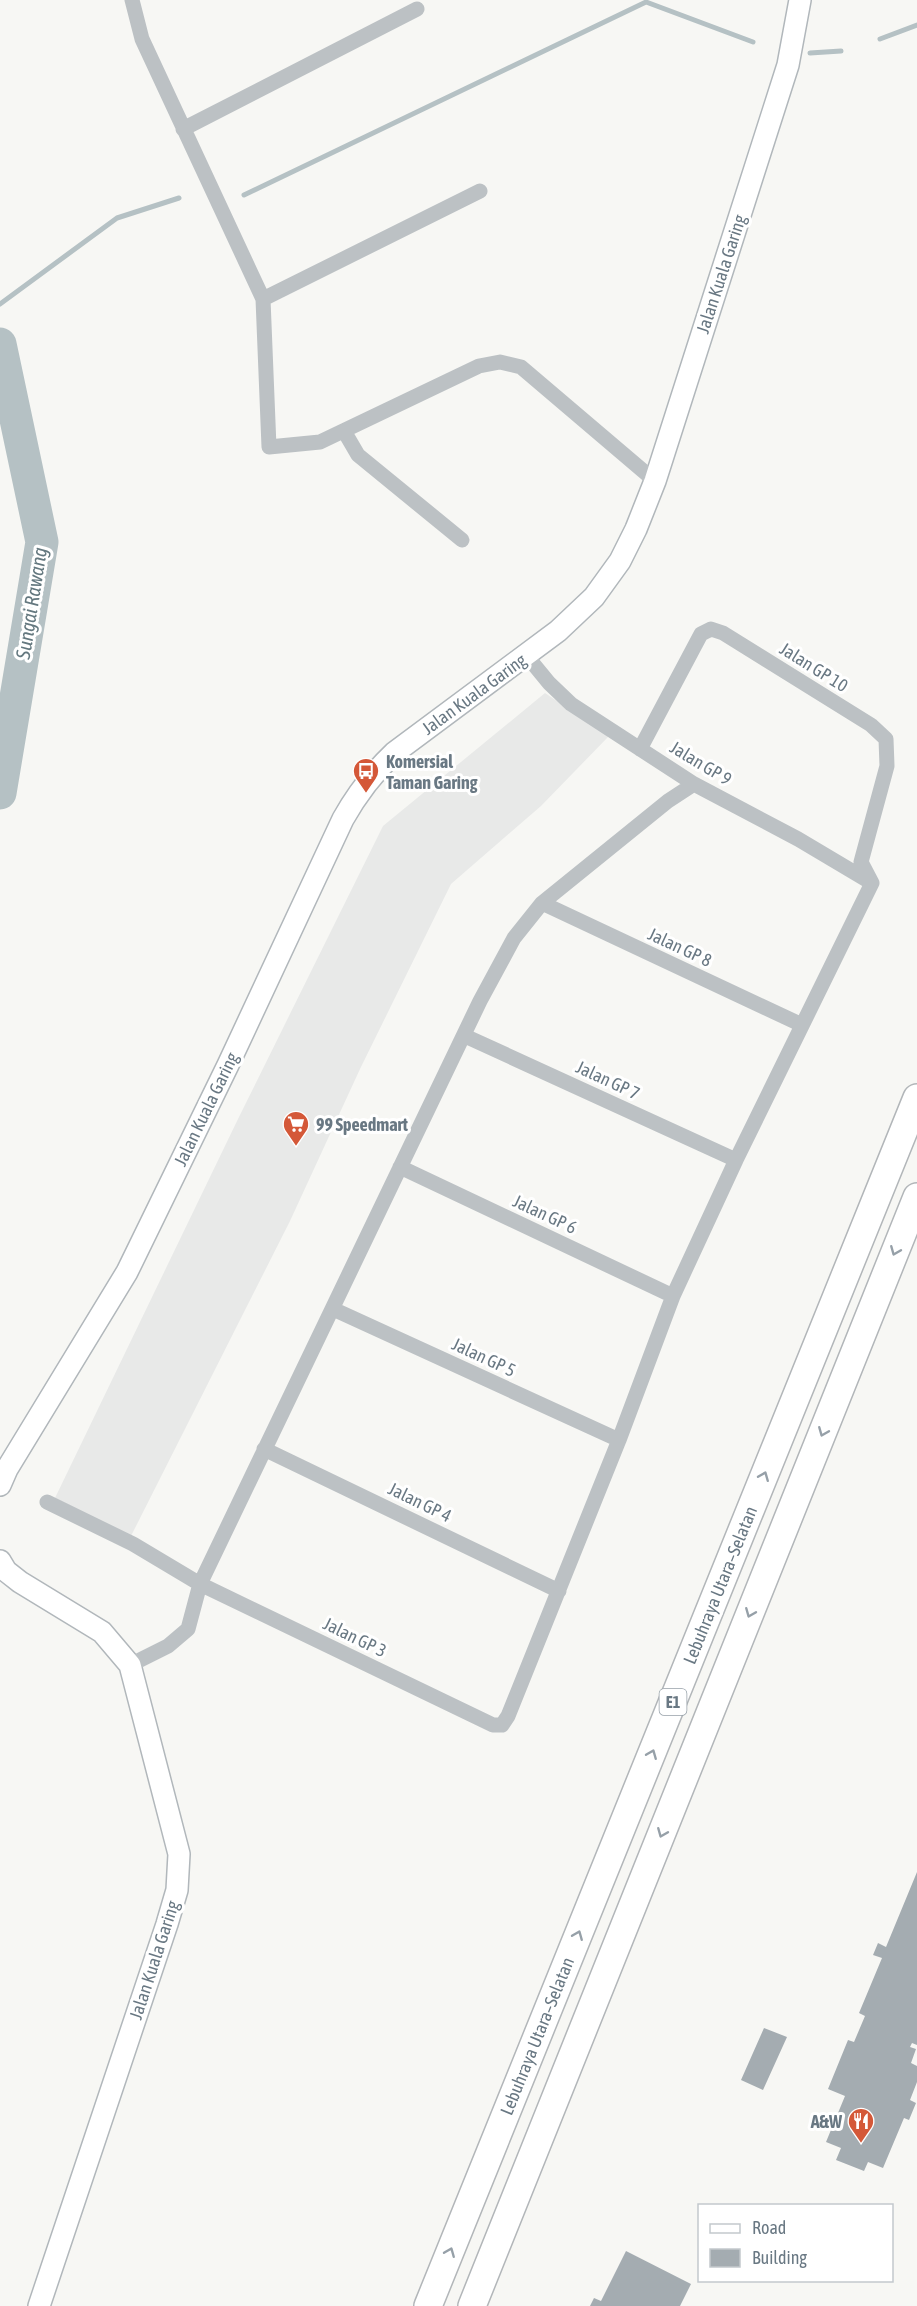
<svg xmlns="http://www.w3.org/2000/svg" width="917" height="2306" viewBox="0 0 917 2306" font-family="'Asap Condensed',sans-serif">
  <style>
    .built { fill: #e8e9e8 }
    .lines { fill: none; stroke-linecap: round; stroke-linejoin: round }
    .stream { stroke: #b5c1c4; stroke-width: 5 }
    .river { stroke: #b5c1c4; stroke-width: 33 }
    .building { fill: #a4acb1 }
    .secondary-casing { stroke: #b1b7bb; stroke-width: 24 }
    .highway-casing { stroke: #b2b6b9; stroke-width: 30 }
    .street { stroke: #bcc1c4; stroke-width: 15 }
    .secondary { stroke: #fff; stroke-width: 21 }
    .highway { stroke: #fff; stroke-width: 27 }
    .oneway { stroke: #96a0a8 }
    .labels { text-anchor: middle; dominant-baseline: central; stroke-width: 6; stroke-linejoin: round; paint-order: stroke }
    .shield { fill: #fff; stroke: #96a0a8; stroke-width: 1.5 }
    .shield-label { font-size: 16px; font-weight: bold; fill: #697883 }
    .street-label { font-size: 18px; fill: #697883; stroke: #fff }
    .poi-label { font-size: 18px; font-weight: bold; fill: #697883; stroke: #fff; text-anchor: start }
    .water-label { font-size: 20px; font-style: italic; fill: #64787f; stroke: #fff }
  </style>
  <rect width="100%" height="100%" fill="#f7f7f4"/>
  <path class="built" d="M545 693 609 736 541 806 451 884 360 1069 290 1221 131 1536 55 1498 238 1119 383 826Z"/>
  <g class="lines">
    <path class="stream" d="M880 39 917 25
      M810 53 841 51
      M244 195 646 2 753 42
      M0 304 117 218 179 198"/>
    <path class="river" d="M0 344 42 542 0 793"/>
  </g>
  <path class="building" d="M917 1872V2045L912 2043 910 2047 916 2049 911 2063 917 2066V2082L910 2100 916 2103 909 2120 904 2118 883 2168 868 2162 864 2171 836 2160 841 2148 826 2142 845 2096 828 2089 848 2040 854 2042 865 2016 859 2013 882 1958 873 1955 878 1943 886 1947Z
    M764 2028 787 2037 763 2090 741 2080Z
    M626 2251 691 2284 680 2306H590L594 2298 601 2301Z"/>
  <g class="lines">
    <g class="secondary-casing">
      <path id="secondary" d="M0 1485 7 1469 127 1272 228 1065 343 819C357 794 373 773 394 753L558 631 594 597 620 561 636 529 655 481 788 65 800 0
        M0 1561 6 1571 20 1582 102 1632 130 1665 179 1854 177 1890 167 1924 39 2306"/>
    </g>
    <g class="highway-casing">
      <path id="highway" d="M428 2306 917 1098
        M472 2306 917 1197"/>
    </g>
    <path class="street" d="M132 0 142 39 263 299
      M183 129 417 9
      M480 191 263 299 269 447 320 442 479 366 500 362 521 367 655 481
      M344 431 358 455 462 540
      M526 655 549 683 571 704 694 784 798 839 872 883
      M640 749 701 634 711 629 723 633 871 725 886 739 887 766 861 862 872 883
      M542 903 802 1025
      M465 1036 736 1160
      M400 1167 673 1296
      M333 1309 619 1440
      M264 1449 559 1591
      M47 1502 133 1544 200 1584 493 1725H502L508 1716 619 1440 673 1296 736 1160 872 883
      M130 1665 168 1646 188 1629 200 1584 480 1001 514 938 542 903 668 801 694 784"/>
    <use href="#secondary" class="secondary"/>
    <use href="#highway" class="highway"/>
  </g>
  <defs><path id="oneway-chevron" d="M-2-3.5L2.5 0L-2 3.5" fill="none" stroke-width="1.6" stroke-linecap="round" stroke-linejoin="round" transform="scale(1.5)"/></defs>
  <g class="oneway">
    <use href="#oneway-chevron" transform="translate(895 1251) rotate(112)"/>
    <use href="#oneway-chevron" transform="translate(823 1432) rotate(112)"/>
    <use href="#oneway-chevron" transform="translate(764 1476) rotate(-68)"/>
    <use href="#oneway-chevron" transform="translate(750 1613) rotate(112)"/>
    <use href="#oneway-chevron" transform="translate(652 1754) rotate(-68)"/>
    <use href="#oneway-chevron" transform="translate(662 1833) rotate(112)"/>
    <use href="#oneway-chevron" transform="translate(578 1935) rotate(-68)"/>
    <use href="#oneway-chevron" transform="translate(450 2252) rotate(-68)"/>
  </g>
  <defs>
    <g id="bus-pin" transform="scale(1.35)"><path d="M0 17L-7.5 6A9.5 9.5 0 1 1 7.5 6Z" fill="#d45838" stroke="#fff"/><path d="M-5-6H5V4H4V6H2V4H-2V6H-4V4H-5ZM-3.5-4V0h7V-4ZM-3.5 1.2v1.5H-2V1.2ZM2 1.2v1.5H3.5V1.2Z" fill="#fff"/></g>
    <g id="supermarket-pin" transform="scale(1.35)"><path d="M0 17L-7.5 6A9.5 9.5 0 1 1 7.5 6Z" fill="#d45838" stroke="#fff"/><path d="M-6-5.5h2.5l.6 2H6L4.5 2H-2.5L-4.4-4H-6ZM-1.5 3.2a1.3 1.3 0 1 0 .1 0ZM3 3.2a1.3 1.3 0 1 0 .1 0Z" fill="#fff"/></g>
    <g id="restaurant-pin" transform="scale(1.35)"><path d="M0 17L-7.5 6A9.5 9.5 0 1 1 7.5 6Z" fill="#d45838" stroke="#fff"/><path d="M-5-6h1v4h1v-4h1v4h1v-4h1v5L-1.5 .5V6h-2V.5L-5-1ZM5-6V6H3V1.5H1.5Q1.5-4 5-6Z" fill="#fff"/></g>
  </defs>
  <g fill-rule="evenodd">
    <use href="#bus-pin" x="366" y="771"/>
    <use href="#supermarket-pin" x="296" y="1124"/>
    <use href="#restaurant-pin" x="861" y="2121"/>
  </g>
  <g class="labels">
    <rect class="shield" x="659.5" y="1689" width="27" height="26" rx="4.5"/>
    <g class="shield-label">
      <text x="673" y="1702">E1</text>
    </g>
    <g class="street-label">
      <text transform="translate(721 274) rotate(-72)">Jalan Kuala Garing</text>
      <text transform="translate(814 667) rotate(32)">Jalan GP 10</text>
      <text transform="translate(474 694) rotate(-36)">Jalan Kuala Garing</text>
      <text transform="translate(701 763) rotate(31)">Jalan GP 9</text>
      <text transform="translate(680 947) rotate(25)">Jalan GP 8</text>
      <text transform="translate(608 1080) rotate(25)">Jalan GP 7</text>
      <text transform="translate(206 1109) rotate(-64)">Jalan Kuala Garing</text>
      <text transform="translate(545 1214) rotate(25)">Jalan GP 6</text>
      <text transform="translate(484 1357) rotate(25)">Jalan GP 5</text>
      <text transform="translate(420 1502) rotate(26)">Jalan GP 4</text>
      <text transform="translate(720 1585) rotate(-68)">Lebuhraya Utara–Selatan</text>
      <text transform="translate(355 1637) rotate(26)">Jalan GP 3</text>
      <text transform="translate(154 1960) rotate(-72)">Jalan Kuala Garing</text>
      <text transform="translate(537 2036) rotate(-68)">Lebuhraya Utara–Selatan</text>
    </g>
    <g class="poi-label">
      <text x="386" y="761">Komersial<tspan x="386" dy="21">Taman Garing</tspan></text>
      <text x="316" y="1124">99 Speedmart</text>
      <text x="842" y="2121" text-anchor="end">A&amp;W</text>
    </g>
    <g class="water-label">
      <text transform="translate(31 603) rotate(-81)">Sungai Rawang</text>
    </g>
  </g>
  <rect x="698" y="2204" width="195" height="78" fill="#ffffff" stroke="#c3c9cd" stroke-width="1.5"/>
  <rect x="710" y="2224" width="30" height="9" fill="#ffffff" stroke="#c3c9cd" stroke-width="1.5"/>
  <text x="752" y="2234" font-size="18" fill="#697883">Road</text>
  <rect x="710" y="2249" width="30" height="18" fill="#a4acb1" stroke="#c3c9cd" stroke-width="1.5"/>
  <text x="752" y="2264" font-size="18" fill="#697883">Building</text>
</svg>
